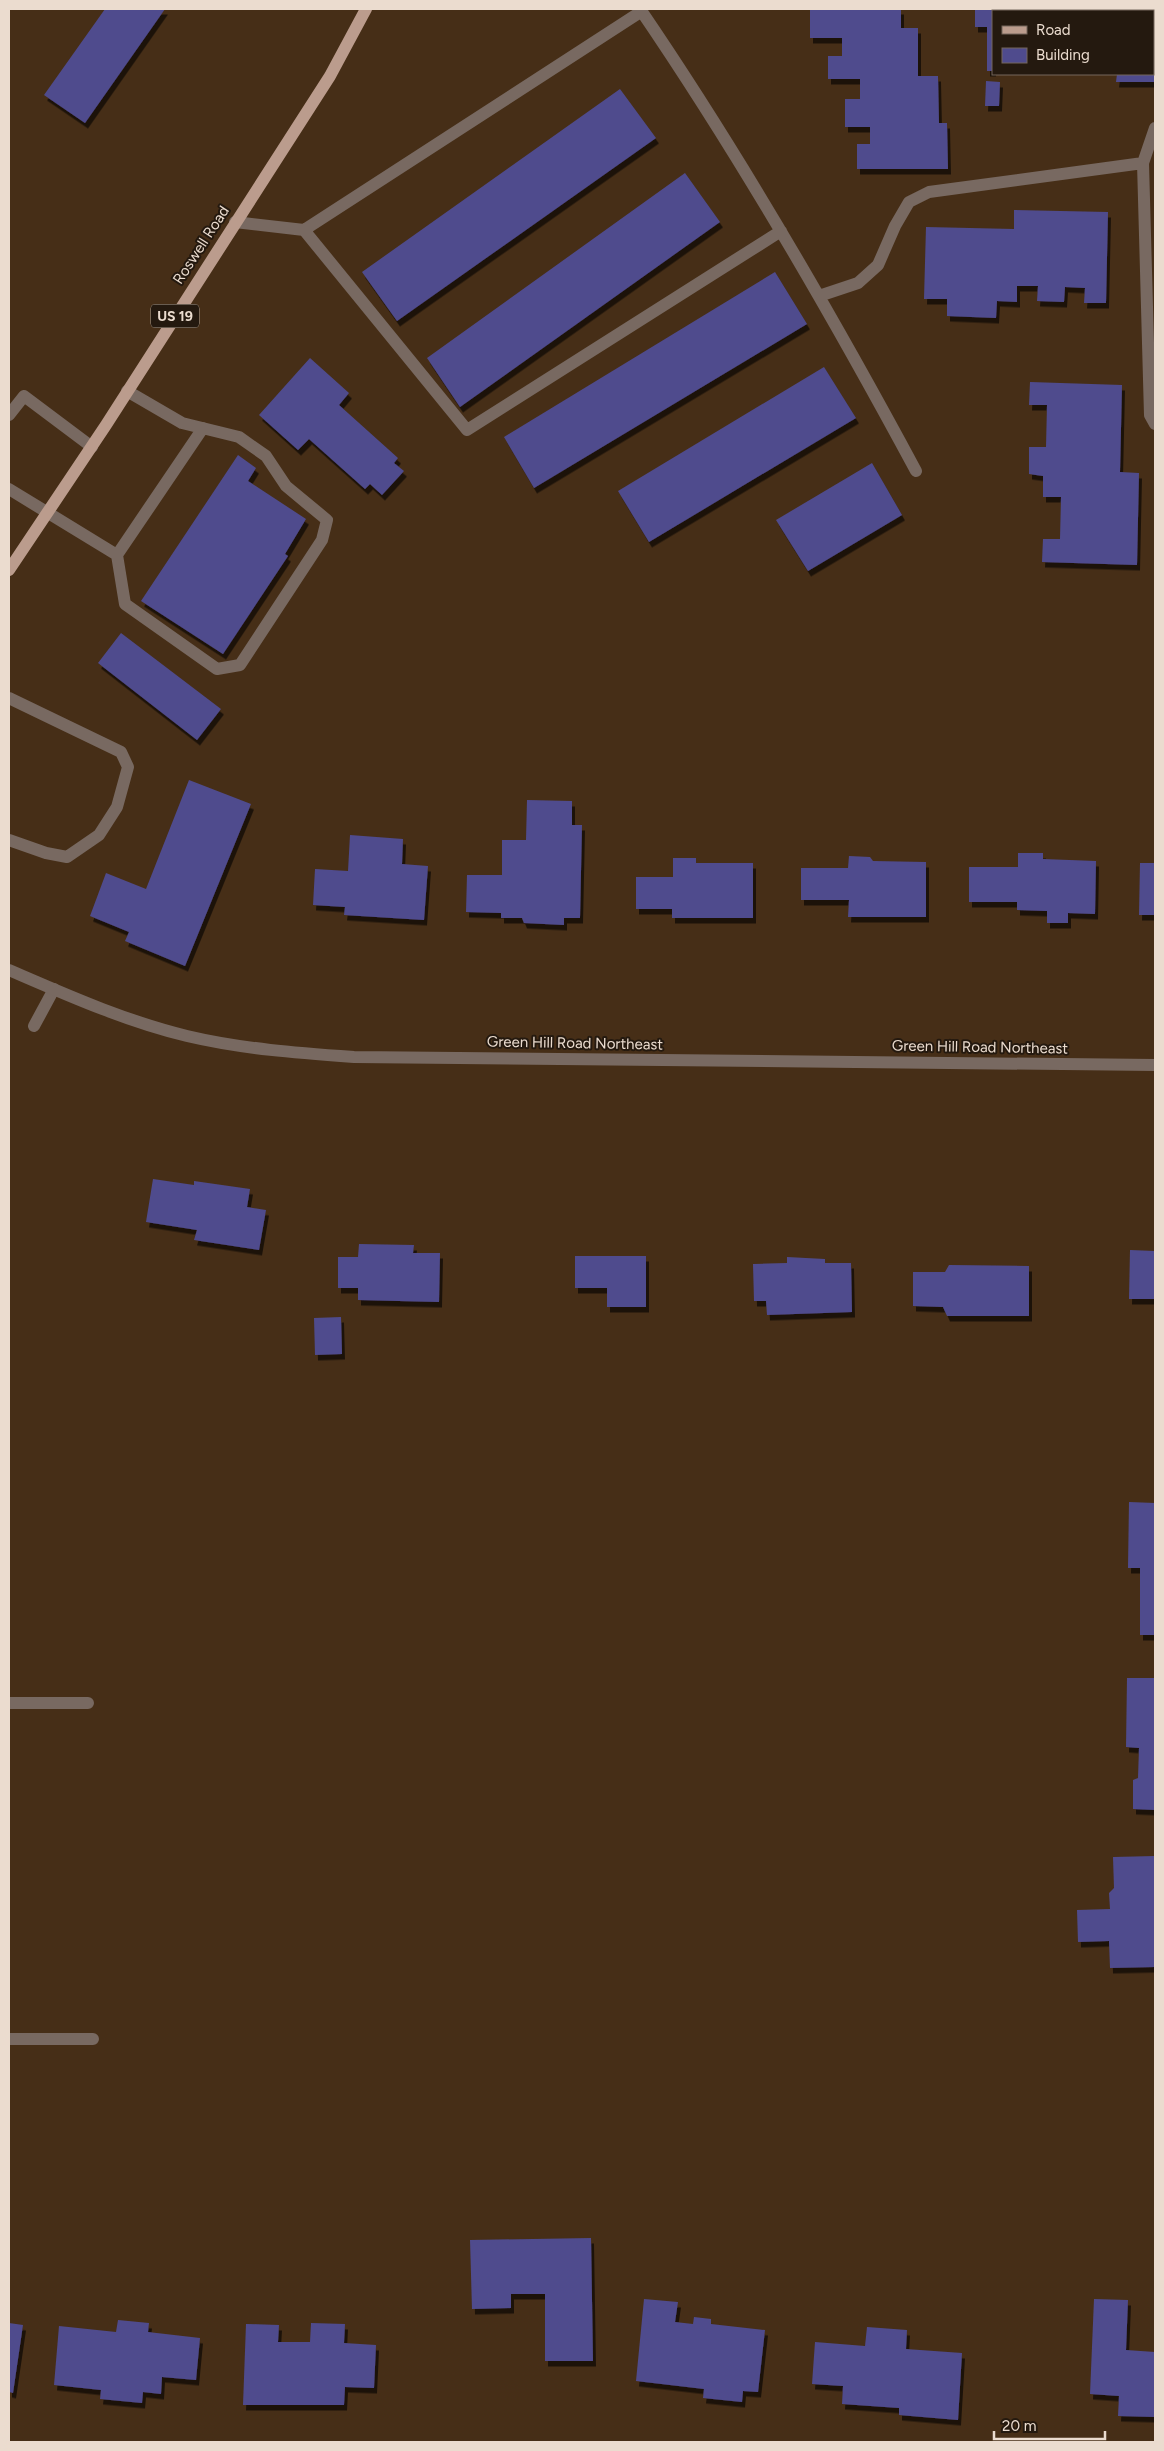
<svg xmlns="http://www.w3.org/2000/svg" width="1164" height="2451" viewBox="0 0 1164 2451" font-family="Figtree,sans-serif">
  <style>
    .building { fill: #4f4b8d; filter: url(#shadow) }
    .lines { fill: none; stroke-linecap: round; stroke-linejoin: round }
    .service { stroke: #786961; stroke-width: 12 }
    .minor { stroke: #786961; stroke-width: 12 }
    .primary { stroke: #bb9c8d; stroke-width: 12 }
    .labels { text-anchor: middle; dominant-baseline: central; stroke-width: 4; stroke-linejoin: round; paint-order: stroke }
    .shield { fill: #24190f; stroke: #afa295; stroke-width: 1 }
    .shield-label { font-size: 14px; font-weight: bold; fill: #ebdccf }
    .street-label { font-size: 15px; fill: #ebdccf; stroke: #24190f }
  </style>
  <defs>
    <filter id="shadow"><feDropShadow dx="3" dy="5.5" stdDeviation="0" flood-color="#0009"/></filter>
  </defs>
  <rect width="100%" height="100%" fill="#462e17"/>
  <path class="building" d="M105 9H165L85 123 44 95Z
    M810 9H901V28H918V76H938L939 123H947L948 169H857V144H870V127H845V99H860V79H828V56H842V38H810Z
    M975 9H1050V11H993V71H987V27H975Z
    M1117 9H1155V82H1116L1117 74H1153V11H1117Z
    M986 81 1000 82 999 106H985Z
    M620 89 656 138 397 321 362 272Z
    M685 173 720 222 460 407 427 358Z
    M1014 210 1108 212 1106 303H1084L1085 288 1065 287 1064 302 1037 301 1038 286H1017V302L997 301 996 318 947 316V299H924L926 227 1014 229Z
    M775 272 807 324 534 488 504 437Z
    M310 358 349 393 339 405 398 458 394 463 404 471 382 495 370 484 365 489 309 439 298 450 259 415Z
    M824 367 856 418 649 542 618 491Z
    M1030 382 1122 385 1120 472 1139 473 1137 565 1042 562 1043 539H1060L1061 497H1043V476L1029 474V447H1046L1047 405H1029Z
    M238 455 256 468 248 481 306 519 285 554 288 556 223 654 141 601Z
    M872 463 902 515 808 571 776 520Z
    M121 633 221 709 197 740 98 663Z
    M189 780 251 804 185 966 125 941 129 932 90 916 106 873 146 889Z
    M527 800 572 801V825H582L580 918H564V925L524 923 522 918H501V913L466 912 467 875H502V840H526Z
    M350 835 403 839 402 864 428 866 424 920 344 915 345 907 313 905 315 869 348 871Z
    M1018 853H1043V859L1096 861 1095 914 1068 913V923H1047V911L1017 910V902H969V867H1018Z
    M849 856 870 857 873 861 926 862V917H848L849 900H801V868H848Z
    M673 858H696V863H753V918H672V909H636V877H673Z
    M1140 863H1155V915H1139Z
    M153 1179 194 1185V1181L250 1189 247 1207 266 1210 259 1250 194 1240 197 1230 146 1222Z
    M359 1244 414 1245 413 1253H440L439 1302 358 1300V1288H338V1257H358Z
    M1130 1250 1155 1251V1299H1129Z
    M575 1256H646V1307H607V1288H575Z
    M787 1257 825 1259V1263H851L852 1312 767 1315 766 1301H754L753 1264 787 1263Z
    M949 1265 1029 1266V1316H947L943 1307 913 1306V1272H945Z
    M341 1317 342 1354 315 1355 314 1318Z
    M1129 1502 1155 1503V1635H1140V1568H1128Z
    M1127 1678H1155V1810L1133 1809V1780L1138 1778 1139 1748 1126 1747Z
    M1155 1856V1967L1110 1968 1109 1941 1078 1942 1077 1910 1110 1909 1109 1893 1114 1888 1113 1857Z
    M591 2238 593 2361H545V2294H511V2308L472 2309 470 2240Z
    M644 2299 678 2302 675 2322 693 2324 694 2317 711 2319V2324L765 2330 758 2392 743 2391 742 2402 703 2398 704 2389 636 2381Z
    M1094 2299 1128 2300 1126 2350 1155 2352V2417L1118 2416 1119 2396 1090 2394Z
    M118 2320 149 2323 148 2332 200 2338 196 2380 162 2377 161 2394 143 2392 142 2403 100 2399 101 2390 54 2385 59 2326 116 2332Z
    M9 2323 23 2325 13 2393 9 2392Z
    M311 2323 345 2324 344 2343 376 2345 374 2388 345 2387 344 2405H243L246 2324 279 2325 278 2342H310Z
    M867 2327 907 2330 906 2349 962 2353 958 2420 899 2415V2408L842 2404 843 2386 812 2384 815 2342 865 2346Z"/>
  <g class="lines">
    <path class="service" d="M640 9C741 157 831 313 916 471
      M642 11 304 230 467 430 781 231
      M1155 128 1143 163 1150 415 1155 424
      M235 222 304 230
      M819 296 858 283 878 265 895 226 909 202 929 192 1143 163
      M9 415 24 396 92 447
      M9 489 117 555 125 604 217 669 240 665 322 540 327 520 286 486 266 456 239 437 182 423 127 391
      M117 555 203 428
      M9 698 121 752 128 767 117 807 99 835 67 857 46 853 9 840
      M34 1026 54 989
      M9 1703H88
      M9 2039H93"/>
    <path class="minor" d="M9 970C67 995 125 1021 187 1036 242 1049 298 1053 354 1057L1155 1065"/>
    <path class="primary" d="M9 570 106 425 330 76 366 9"/>
  </g>
  <g class="labels">
    <rect class="shield" x="151" y="304.5" width="48" height="23" rx="4"/>
    <g class="shield-label">
      <text x="175" y="316">US 19</text>
    </g>
    <g class="street-label">
      <text transform="translate(201 245) rotate(-57)">Roswell Road</text>
      <text transform="translate(575 1043) rotate(1)">Green Hill Road Northeast</text>
      <text transform="translate(980 1047) rotate(1)">Green Hill Road Northeast</text>
    </g>
  </g>
  <rect width="1164" height="2451" fill="none" stroke="#ebdccf" stroke-width="20"/>
  <rect x="992" y="10" width="162" height="65" fill="#24190f" stroke="#74675c"/>
  <rect x="1002" y="26" width="25" height="8" fill="#bb9c8d" stroke="#74675c"/>
  <text x="1036" y="35" font-size="15" fill="#ebdccf">Road</text>
  <rect x="1002" y="48" width="25" height="15" fill="#4f4b8d" stroke="#74675c"/>
  <text x="1036" y="60" font-size="15" fill="#ebdccf">Building</text>
  <path d="M994 2431v8h111v-8" fill="none" stroke="#ebdccf" stroke-width="2.5"/>
  <text x="1002" y="2431" font-size="15" fill="#ebdccf" stroke="#24190f" stroke-width="4" paint-order="stroke">20 m</text>
</svg>
